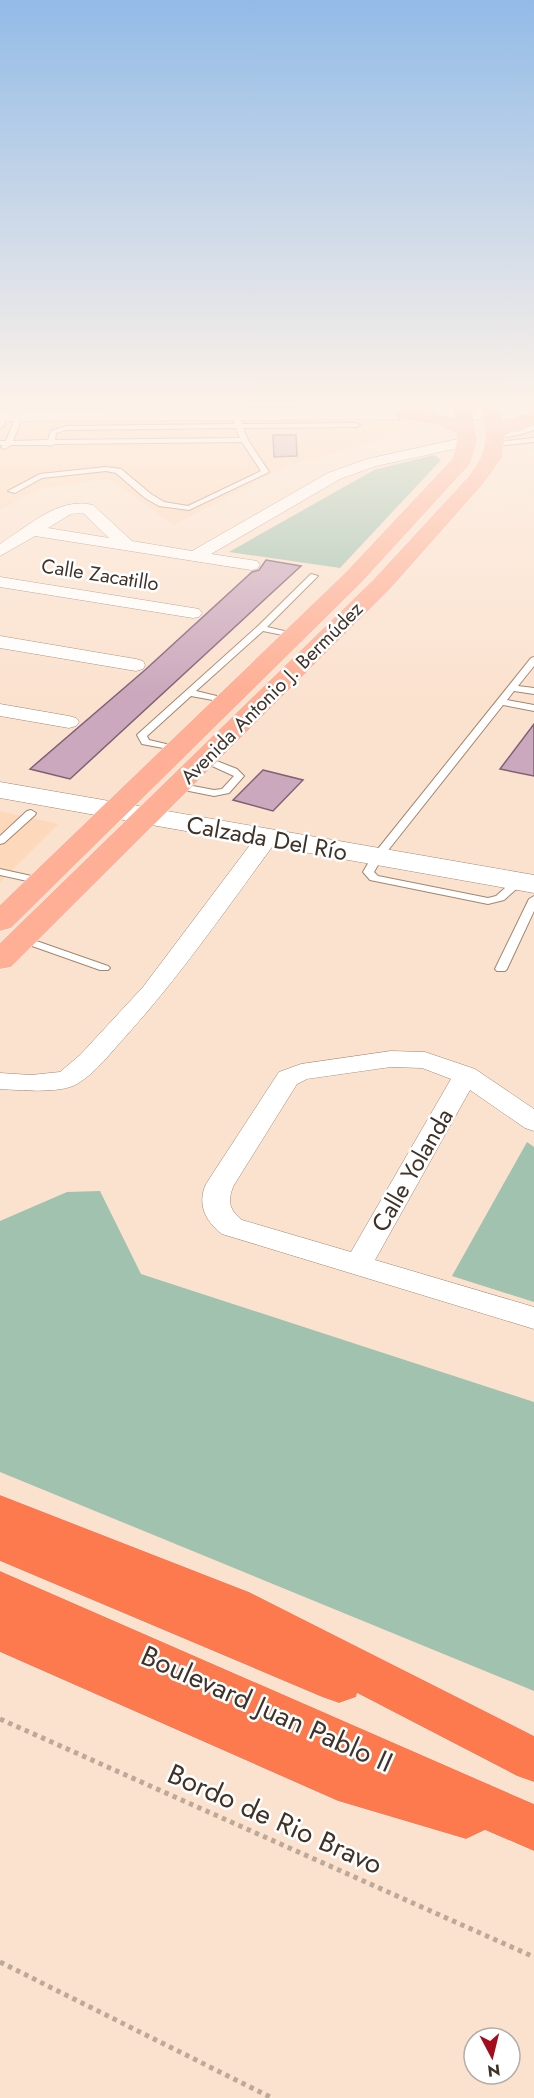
<svg xmlns="http://www.w3.org/2000/svg" width="534" height="2098" viewBox="0 0 534 2098" font-family="Jost,sans-serif">
  <style>
    .built { fill: #fdd8ba }
    .green { fill: #a0c2af }
    .building { fill: #cba8bd; stroke: #806174; stroke-width: 1.5 }
    .lines { fill: none; stroke-linecap: round; stroke-linejoin: round }
    .lane-casing { stroke: #a2866f; stroke-width: 2 }
    .street-casing { stroke: #a2866f; stroke-width: 1 }
    .secondary-casing { stroke: #a2866f; stroke-width: 1 }
    .primary-casing { stroke: #fff; stroke-width: 1 }
    .highway-casing { stroke: #fff; stroke-width: 1 }
    .path { stroke: #bda998; stroke-width: 5; stroke-dasharray: 4.5 4.5; stroke-linecap: butt }
    .lane { fill: #fff; fill-rule: evenodd }
    .street { fill: #fff; fill-rule: evenodd }
    .secondary { fill: #fff; fill-rule: evenodd }
    .primary { fill: #feaf95; fill-rule: evenodd }
    .highway { fill: #fd7a4e; fill-rule: evenodd }
    .labels { text-anchor: middle; dominant-baseline: central; stroke-width: 5; stroke-linejoin: round; paint-order: stroke }
    .far-street-label { font-size: 20px; fill: #3f3329; stroke: #fff }
    .street-label { font-size: 24px; fill: #3f3329; stroke: #fff }
    .near-street-label { font-size: 28px; fill: #3f3329; stroke: #fff }
  </style>
  <rect width="100%" height="100%" fill="#fbe2cf"/>
  <path class="built" d="M0 401H437L431 425 287 466 174 525 109 479 39 488 0 510Z
    M0 811 58 824 0 882Z"/>
  <path class="green" d="M434 455 441 460 340 568 229 552 374 470Z
    M527 1142 534 1147V1302L452 1276Z
    M100 1191 141 1274 534 1402V1691L0 1472V1221L67 1192Z"/>
  <path class="building" d="M273 435H296L297 456 274 457Z
    M266 560 301 566 70 779 30 769 145 670 252 572 259 570Z
    M534 724V776L500 769Z
    M263 770 303 780 273 811 233 800Z"/>
  <g class="lines">
    <g class="lane-casing">
      <path id="lane" d="M13 401H20L26 408 13 441 48 440 51 431 66 426 235 424 232 414 235 412 238 414 242 424 356 423 360 425 356 427 243 428 248 440 269 472 189 510 159 506 145 498 116 473 106 471 42 478 15 493 8 491 40 474 106 467 121 469 151 494 164 502 188 506 261 471 242 442 54 444 51 446 48 445H11L5 449 1 447 3 445H0V441H6L19 408 16 405C6 412 8 424 0 429 0 416 2 409 13 401ZM236 428 240 438 55 440 56 433 66 430Z
        M534 425V430L522 434 496 439 492 437 518 431Z
        M534 438V442L505 445 501 443 505 441Z
        M311 574 318 576 267 627 297 634V638L263 631 196 691 229 699V703L191 696 147 736 149 740 179 747V751L142 744 137 735 139 733 258 626Z
        M534 657V666L518 686 534 688V694L514 691 507 700 534 705V711L503 705 382 858 374 872 378 876 488 898 496 896 515 879H523L524 881 523 883 504 900 488 904 370 880 363 872 373 855 531 658Z
        M204 756 237 769 244 776 229 793 214 796 174 788 172 786 177 783 214 790 222 789 234 776 201 761V757Z
        M31 810 36 813 35 815 4 843 0 844V836L27 811Z
        M0 869 45 879 46 881 41 884 0 875Z
        M534 896V911L507 969 505 971H497L495 969 529 899Z
        M22 936 108 966 110 968 108 970H100L18 941 16 939Z"/>
    </g>
    <g class="street-casing">
      <path id="street" d="M467 437 472 439 475 442 472 445 376 466 340 479 211 554 257 561 260 565 257 569 251 570 35 536 0 556V544C27 527 59 496 93 505L132 541 192 551 328 473 367 459ZM83 513 109 538 48 528 71 514Z
        M0 577 193 608 199 609 202 613 199 617 193 618 0 587Z
        M0 636 136 659 143 661 145 665 143 669 136 671 0 648Z
        M0 704 69 716 76 718 79 722 76 726 69 728 0 716Z
        M267 831 275 833 278 838 275 843C227 908 181 975 126 1036 111 1052 97 1072 77 1084 60 1094 20 1090 0 1089V1073L31 1075 60 1072 80 1055 143 987 259 833Z
        M391 1051 425 1052 475 1069 534 1109V1131L525 1128 470 1090 375 1260 534 1307V1329L222 1234C205 1221 197 1204 206 1184L279 1072 301 1064ZM391 1067 422 1068 451 1079 351 1252 242 1220C229 1210 227 1200 234 1185L297 1084 307 1079Z"/>
    </g>
    <g class="secondary-casing">
      <path id="secondary" d="M534 407V419L0 421V409Z
        M0 782 534 875V893L0 798Z"/>
    </g>
    <g class="primary-casing">
      <path id="primary" d="M453 401H471L477 442 470 464 361 583 11 928 0 931V905L345 573 453 458 457 442 456 433 434 424 398 418 395 414 398 410C415 406 439 413 455 419Z
        M479 401H497L503 421 534 411V423L505 435 502 458 483 484 390 589 11 967 0 969V943L374 579 469 476C492 444 486 436 479 401Z"/>
    </g>
    <g class="highway-casing">
      <path id="highway" d="M0 1495 249 1592 534 1736V1782L517 1776 357 1693 356 1697 339 1703 322 1697 0 1561Z
        M0 1571 534 1804V1851L485 1830 466 1839 338 1801 0 1652V1611L9 1615 0 1611Z"/>
    </g>
    <path class="path" d="M0 1719 534 1957
      M0 1962 272 2098"/>
    <use href="#lane" class="lane"/>
    <use href="#street" class="street"/>
    <use href="#secondary" class="secondary"/>
    <use href="#primary" class="primary"/>
    <use href="#highway" class="highway"/>
  </g>
  <linearGradient id="sky" x2="0" y2="1"><stop stop-color="#92bbe7"/><stop offset="0.58" stop-color="#fdf2e9"/><stop offset="1" stop-color="#fdf2e9" stop-opacity="0"/></linearGradient>
  <rect width="534" height="694" fill="url(#sky)"/>
  <g class="labels">
    <g class="far-street-label">
      <text transform="translate(100 575) rotate(9)">Calle Zacatillo</text>
      <text transform="translate(272 693) rotate(-45)">Avenida Antonio J. Bermúdez</text>
    </g>
    <g class="street-label">
      <text transform="translate(267 838) rotate(10)">Calzada Del Río</text>
      <text transform="translate(412 1170) rotate(-60)">Calle Yolanda</text>
    </g>
    <g class="near-street-label">
      <text transform="translate(267 1709) rotate(24)">Boulevard Juan Pablo II</text>
      <text transform="translate(275 1819) rotate(24)">Bordo de Rio Bravo</text>
    </g>
  </g>
  <g transform="translate(492 2056) rotate(173)"><circle r="28" fill="#ffffff" stroke="#b2ada9" stroke-width="1.5"/>
  <path d="M0-4.5L10 22L0 15L-10 22Z" fill="#a40b1b"/>
  <text y="-9" font-size="16" font-weight="bold" text-anchor="middle" fill="#3f3329">N</text>
  </g>
</svg>
